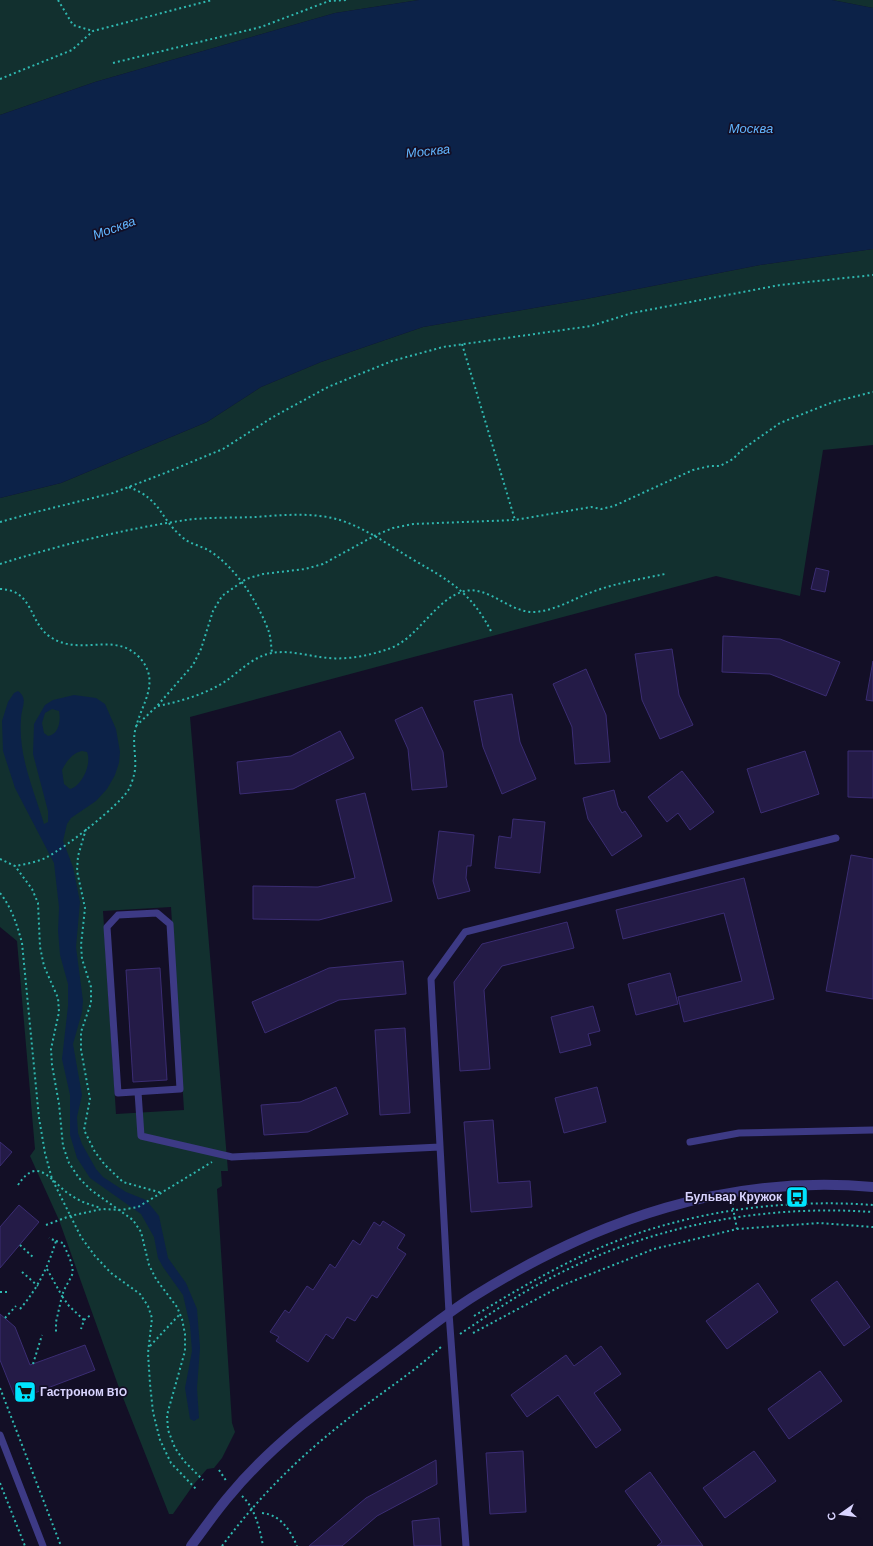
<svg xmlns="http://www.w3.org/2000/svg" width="873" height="1546" viewBox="0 0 873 1546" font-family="'DM Sans',sans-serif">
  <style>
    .green { fill: #12302f; fill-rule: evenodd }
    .water { fill: #0c2248; fill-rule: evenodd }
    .building { fill: #241b47; stroke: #3b2d73 }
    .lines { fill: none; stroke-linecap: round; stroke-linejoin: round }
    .path { stroke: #2fb8b0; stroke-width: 2; stroke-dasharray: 2 3; stroke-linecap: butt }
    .service { stroke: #3d3a85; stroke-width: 7 }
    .minor { stroke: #3d3a85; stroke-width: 10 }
    .labels { text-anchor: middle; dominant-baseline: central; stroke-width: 3.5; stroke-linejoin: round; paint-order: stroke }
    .poi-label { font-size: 12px; font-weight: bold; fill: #d9d4ff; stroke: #130f26; text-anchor: end }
    .water-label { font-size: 13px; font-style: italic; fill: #62b6ff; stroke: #130f26 }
  </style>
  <rect width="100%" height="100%" fill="#130f26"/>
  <path class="green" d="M0 0H419L335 13 95 82 0 115Z
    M832 0H873V8Z
    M873 249V445L823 450 800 596 716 576 190 717 228 1171H221L222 1186 217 1189 232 1423 235 1432 222 1458 214 1468 207 1469 194 1484 173 1514H169L118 1385 59 1220 30 1156 35 1149 17 941 0 927V498L61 483 207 422 261 387 321 362 423 327 586 299 760 265ZM171 907 184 1110 116 1114 103 911Z"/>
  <path class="water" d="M419 0H832L873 8V249L760 265 586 299 423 327 321 362 261 387 207 422 61 483 0 498V115L95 82 335 13Z
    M18 691C29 699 21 708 21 719 18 756 34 790 44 824L48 822V811L33 754 34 724 45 705 53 700 74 695 96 698 105 704 116 729 120 752 119 763 115 775 107 789 96 801 71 818 67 824 63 841 73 867 80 902 76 947 83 1001 82 1012 73 1044 82 1095 77 1117 78 1133 82 1144 96 1169 103 1177 126 1192 146 1200 159 1216 168 1258 186 1283 197 1309 200 1348 197 1388 199 1418 194 1421 190 1419 185 1388 192 1351 190 1325 183 1295 163 1267 158 1258 154 1237 141 1214 90 1178 77 1158 70 1135V1095L62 1059 68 1006V984L60 955 58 931 59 907 54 863 15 788 3 751 2 721 8 702 14 693ZM52 709 59 711C61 720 59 735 48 736L44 733 42 723 45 713ZM82 751 87 752C92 764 82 786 70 789L64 784 62 770C66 762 72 753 82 751Z"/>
  <path class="building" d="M816 568 829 571 825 592 811 589Z
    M723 636 780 639 840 662 826 696 770 674 722 672Z
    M672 649 679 695 693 725 660 739 642 700 635 654Z
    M873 661V701L866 700Z
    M586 669 606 715 610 762 575 764 572 727 553 684Z
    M512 694 520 742 536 779 502 794 483 747 474 701Z
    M422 707 443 752 447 787 412 790 408 749 395 720Z
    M340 731 354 758 293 789 240 794 237 762 291 756Z
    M805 751 819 794 761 813 747 769Z
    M848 751H873V798L848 797Z
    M682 771 714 812 690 830 678 813 667 822 648 797Z
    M614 790 618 806 622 813 625 811 642 836 612 856 588 819 583 798Z
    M365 793 392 901 319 920 253 919V886L318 887 355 878 336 800Z
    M513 819 545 822 540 873 495 868 499 836 511 838Z
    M439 831 474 835 471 866H467L466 878 470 891 438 899 433 881Z
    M851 855 873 859V999L826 991Z
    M744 878 774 999 684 1022 678 997 742 981 724 913 623 939 616 910Z
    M567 922 574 948 502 966 484 990 490 1069 460 1071 454 982 482 944Z
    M403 961 406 994 339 1000 265 1033 252 1002 329 968Z
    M160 968 167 1080 133 1082 126 970Z
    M670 973 678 1004 636 1015 628 984Z
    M593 1006 600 1031 588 1034 591 1045 560 1053 551 1017Z
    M405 1028 410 1113 380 1115 375 1030Z
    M336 1087 348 1114 308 1132 264 1135 261 1105 300 1102Z
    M597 1087 606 1122 564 1133 555 1098Z
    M493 1120 498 1183 530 1181 532 1207 471 1212 464 1122Z
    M0 1142 12 1152 0 1166Z
    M19 1205 39 1222 0 1268V1227Z
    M383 1221 405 1235 397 1248 406 1254 377 1298 372 1295 355 1321 347 1317 333 1339 326 1334 308 1362 276 1341 279 1337 270 1332 285 1310 289 1313 307 1286 313 1290 330 1264 335 1268 353 1240 360 1245 374 1222 380 1226Z
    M837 1281 870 1327 844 1346 811 1300Z
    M758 1283 778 1312 727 1349 706 1321Z
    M0 1314 15 1327 30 1365 85 1345 95 1370 16 1400 0 1360Z
    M601 1346 621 1374 594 1393 621 1430 596 1448 558 1395 527 1417 511 1395 566 1355 574 1366Z
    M820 1371 842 1401 789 1439 768 1409Z
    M523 1451 526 1512 490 1514 486 1453Z
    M754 1451 776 1481 725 1518 703 1488Z
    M436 1460 437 1484 377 1516 342 1546H309L366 1498Z
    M650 1472 703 1546H657L662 1542 625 1491Z
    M439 1518 441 1546H414L412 1521Z"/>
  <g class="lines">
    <path class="path" d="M58 0 73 25 93 31
      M113 63 261 27 329 1 347 0
      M0 79 72 50 93 31 212 0
      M462 344 515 520
      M129 487C162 500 159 517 181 536 189 544 199 545 208 550 235 566 258 602 269 632 271 639 271 646 272 653
      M0 522 36 512 113 493 165 473 223 449 273 417 328 387 392 361 443 347 591 326 632 313 780 285 873 275
      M0 564C60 545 124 529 186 520 208 517 233 518 255 517 283 515 313 512 340 520 367 529 387 544 412 559 450 581 471 592 492 633
      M0 589C35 590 28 624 52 638 82 656 113 632 138 656 162 680 142 703 136 727 131 743 138 759 134 775 133 779 131 785 129 789 120 805 65 848 47 857 38 862 26 864 15 866
      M158 706C182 701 206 694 226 681 240 671 254 656 272 653 288 650 305 655 320 657 344 661 369 656 391 648 419 637 436 598 465 591 488 586 508 611 532 612 553 612 573 599 592 592 616 583 641 579 665 574
      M136 726 157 706 193 665 201 649 213 611 222 596 246 579 263 574 305 569 323 564 376 535 393 528 413 524 515 520 591 507 601 509 614 506 693 470 710 466H720L733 459 743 449 780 423 833 402 873 392
      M86 829 78 856 77 871 85 908 81 945 82 959 91 987V1003L81 1032V1050L90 1099 84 1130 95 1152 105 1165 123 1182 162 1193
      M0 859 15 866 32 889 38 903 40 947 44 966 58 998 59 1012 51 1049 52 1065 59 1104 63 1146 69 1163 79 1178 91 1190 133 1220 141 1232 149 1265 156 1279 177 1307 182 1319 185 1334V1351L167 1415 168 1430 175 1448 184 1461 203 1480
      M0 893C12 908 17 925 22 943L39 1118 45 1153 52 1179 81 1237 95 1256 111 1273 140 1294 148 1306 152 1318 148 1353 150 1384 153 1412 160 1440 171 1463 196 1489
      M18 1185C39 1153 52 1184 72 1196 81 1202 91 1205 101 1208
      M732 1203 737 1229
      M46 1225 70 1216 102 1209 121 1210 138 1207 212 1162
      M56 1241 63 1243C66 1251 75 1266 72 1275 69 1282 64 1288 62 1296L69 1306 84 1320 81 1329
      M20 1245 34 1258
      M47 1269 62 1296 56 1322V1334
      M22 1272 38 1286
      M0 1292H9
      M20 1309C38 1288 48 1267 56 1241L49 1238
      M474 1316C510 1294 547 1272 586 1254 674 1213 776 1198 873 1205
      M5 1318 16 1306
      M84 1320 92 1314
      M473 1333 563 1285 654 1249 737 1229 819 1223 873 1227
      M460 1334C487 1316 514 1297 543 1282 644 1227 758 1204 873 1212
      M150 1346 180 1314
      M33 1364 42 1335
      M0 1388 61 1546
      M219 1470 227 1482
      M0 1483 25 1546
      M242 1496C255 1508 260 1529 263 1546
      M262 1513C281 1515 290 1530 297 1546
      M222 1546C259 1496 303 1453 353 1415 382 1392 414 1372 442 1346"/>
    <path class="service" d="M157 913 170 924 180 1089 118 1093 107 927 118 915Z
      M138 1092 141 1136 232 1157 440 1147
      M690 1142 739 1133 873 1130
      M0 1435 43 1546
      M466 1546 449 1313 431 979 465 932 836 838"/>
    <path class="minor" d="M191 1546C204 1529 216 1511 230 1495 274 1442 331 1401 385 1361 415 1339 445 1314 476 1295 598 1219 729 1174 873 1187"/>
  </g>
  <defs>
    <g id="bus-square" transform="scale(1.15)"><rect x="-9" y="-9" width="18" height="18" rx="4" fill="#00e5ff" stroke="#130f26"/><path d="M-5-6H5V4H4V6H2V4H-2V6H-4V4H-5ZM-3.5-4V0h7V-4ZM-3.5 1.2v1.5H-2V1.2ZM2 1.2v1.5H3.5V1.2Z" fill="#111"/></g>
    <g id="supermarket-square" transform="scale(1.15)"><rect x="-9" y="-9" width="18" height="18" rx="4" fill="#00e5ff" stroke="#130f26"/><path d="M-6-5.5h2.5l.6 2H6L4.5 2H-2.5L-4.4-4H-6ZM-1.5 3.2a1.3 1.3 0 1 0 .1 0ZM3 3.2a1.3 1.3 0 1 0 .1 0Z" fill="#111"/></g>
  </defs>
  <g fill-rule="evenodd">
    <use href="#bus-square" x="797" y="1197"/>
    <use href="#supermarket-square" x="25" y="1392"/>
  </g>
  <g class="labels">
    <g class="poi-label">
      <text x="782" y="1197">Бульвар Кружок</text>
      <text x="40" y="1392" text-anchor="start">Гастроном B10</text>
    </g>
    <g class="water-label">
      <text x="751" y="128">Москва</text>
      <text transform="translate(428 151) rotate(-6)">Москва</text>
      <text transform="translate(114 228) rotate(-20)">Москва</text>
    </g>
  </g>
  <g transform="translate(841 1514) rotate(256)" stroke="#130f26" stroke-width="3" paint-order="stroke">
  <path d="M0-3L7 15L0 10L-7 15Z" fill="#d9d4ff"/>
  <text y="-6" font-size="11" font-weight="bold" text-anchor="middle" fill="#d9d4ff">С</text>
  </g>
</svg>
